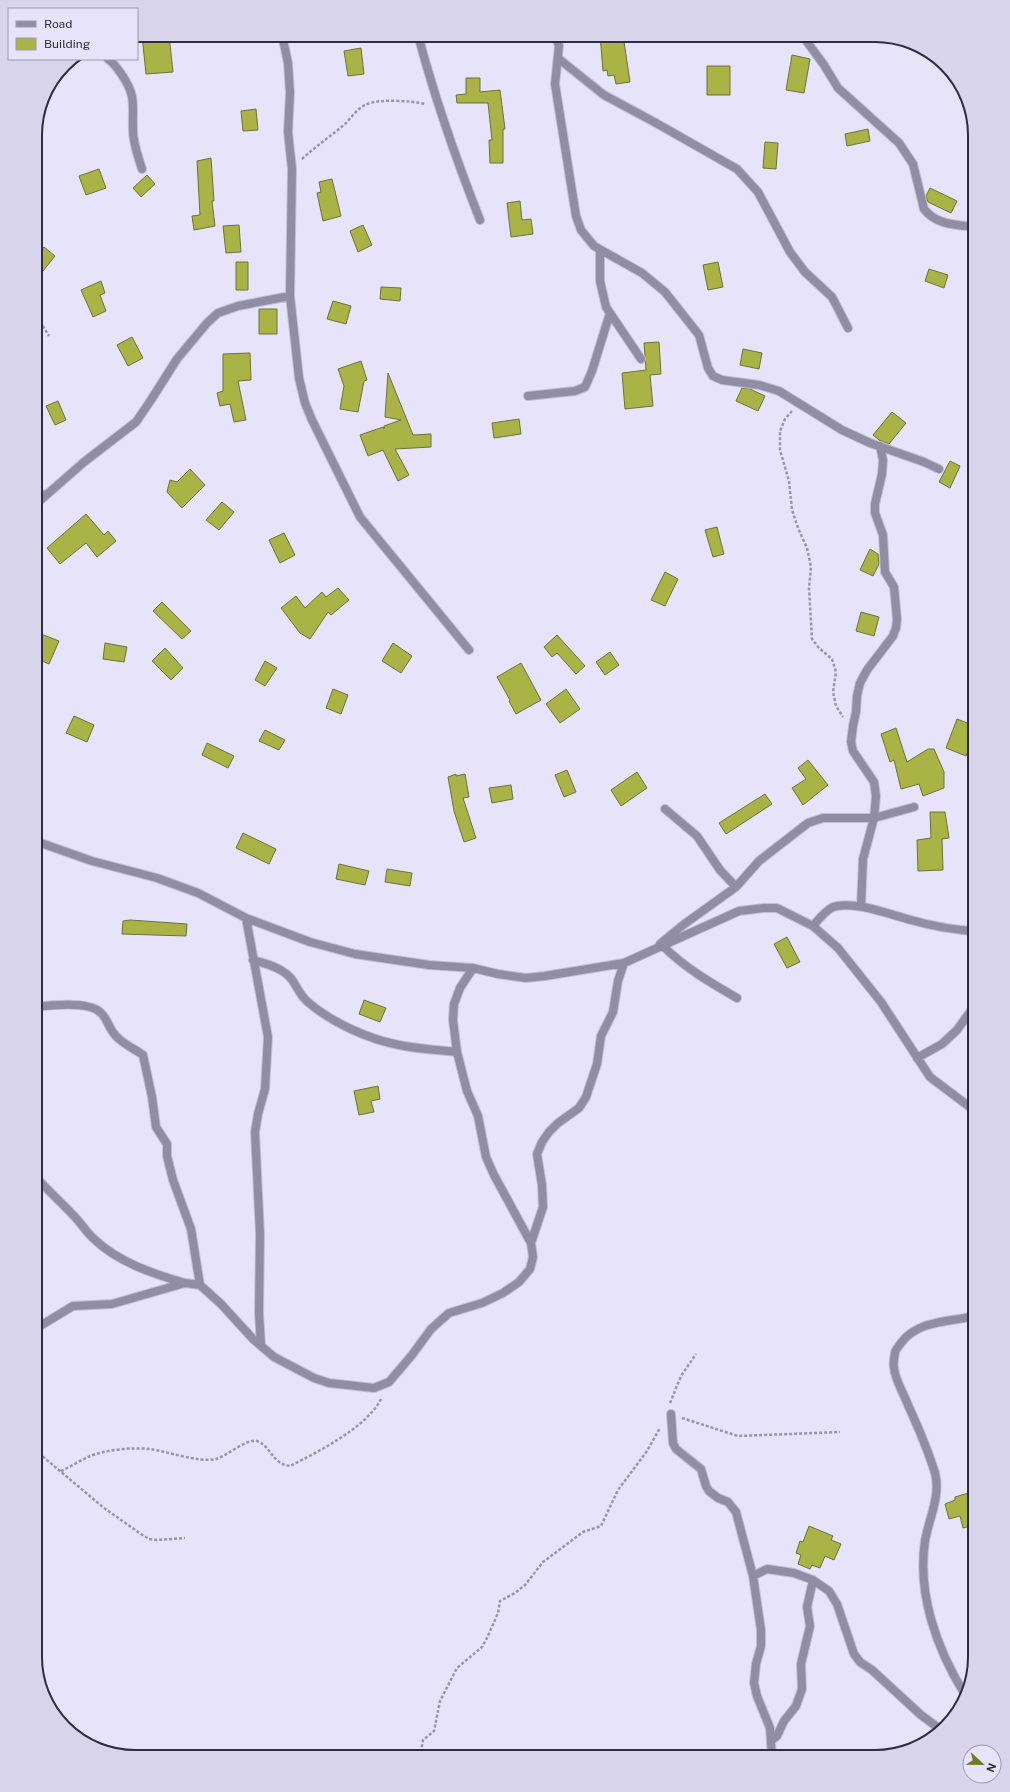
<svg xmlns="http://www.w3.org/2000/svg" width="1010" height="1792" viewBox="0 0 1010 1792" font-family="'Public Sans',sans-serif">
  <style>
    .building { fill: #aab346; stroke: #6d7239 }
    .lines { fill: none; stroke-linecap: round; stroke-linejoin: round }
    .minor-casing { stroke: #c2bed6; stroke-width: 10 }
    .path { stroke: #9994ac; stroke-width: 2.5; stroke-dasharray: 3 2; stroke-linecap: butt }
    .minor { stroke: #918da5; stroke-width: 8 }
    .rim { fill: none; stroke: #302b41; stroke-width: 2 }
  </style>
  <rect width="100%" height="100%" fill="#e7e3fb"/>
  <path class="building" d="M142 35H169L173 72 146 74Z
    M600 35H623L630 82 616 84 614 75 608 76 607 70 603 71Z
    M361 48 364 74 348 76 344 51Z
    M792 55 810 59 804 93 786 90Z
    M707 66H730V95H707Z
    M466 78H480V92L500 90 505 129H503V163H490L489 140H492L488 103H457L456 95 466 94Z
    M256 109 258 130 243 131 241 111Z
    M868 129 870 141 847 146 845 134Z
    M765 142 778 143 776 169 763 168Z
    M211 158 214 201H212L215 226 194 230 192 216 200 215 197 161Z
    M99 169 106 188 86 195 79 176Z
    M147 175 155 184 141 197 133 188Z
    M332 179 341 216 323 221 317 193 321 192 319 182Z
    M930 188 957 201 951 213 928 202 926 196Z
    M520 201 522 220 531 219 533 234 511 237 507 203Z
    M239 225 241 252 226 253 223 226Z
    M363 225 372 245 358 252 350 231Z
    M44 247 55 256 35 281V259Z
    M236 262H248V290H236Z
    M718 262 723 287 708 290 703 265Z
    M929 269 948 275 944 288 925 281Z
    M101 281 105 293 100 295 106 311 93 317 81 290Z
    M381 287 401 288 400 301 380 299Z
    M333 301 351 306 346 324 327 319Z
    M259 309H277V334H259Z
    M132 337 143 358 128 366 117 345Z
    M659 342 661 374 650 375 653 406 625 409 622 373 646 370 644 343Z
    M743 349 762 353 759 369 740 365Z
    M250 353 251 380 238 381 246 420 234 422 230 404 220 406 217 393 223 391V354Z
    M361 361 367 380 364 381 358 412 340 409 344 386 338 369Z
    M388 373 413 435 431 434V447L395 449 409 475 398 481 383 450 368 456 360 435 383 427 384 429V426L401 420 385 417Z
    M742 388 750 389 765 396 758 411 736 401Z
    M58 401 66 420 55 425 46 406Z
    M892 412 906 423 889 444 879 440 873 435Z
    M519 419 521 434 494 438 492 423Z
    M950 461 960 466 950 488 939 482Z
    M190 469 205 485 182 508 167 492 170 480 177 482Z
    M222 502 234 512 219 530 206 520Z
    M86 514 104 535 108 531 116 541 97 557 86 543 60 564 47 548Z
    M717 527 724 554 713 557 705 530Z
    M284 533 295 555 280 563 269 540Z
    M870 549 878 554 879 564 873 576 860 570Z
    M665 572 678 579 665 606 651 600Z
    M338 588 349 600 331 615 328 612 310 639 300 633 281 608 296 596 305 608 322 592 326 597Z
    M162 602 191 631 182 639 153 611Z
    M861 612 879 617 874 636 856 631Z
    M41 634 59 641 49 664 35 658V647Z
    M557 635 585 666 576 674 557 653 552 657 544 647Z
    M105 643 127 647 124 662 103 659Z
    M393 643 412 656 401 673 382 661Z
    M165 648 183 668 171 680 152 661Z
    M610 652 619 665 605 675 596 662Z
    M265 661 277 668 265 686 255 680Z
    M521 663 541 700 516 714 509 701 510 700 497 677Z
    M333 689 348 695 341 714 326 708Z
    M566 689 580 709 560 723 546 704Z
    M74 716 94 725 87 742 66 733Z
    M957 719 975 726V733L966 756 946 748Z
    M896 728 907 762 928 749H934L944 772V788L923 796 919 784 901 789 894 760 890 762 881 734Z
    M265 730 285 740 279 750 259 741Z
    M207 743 234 756 228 768 202 755Z
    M808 760 828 785 803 805 792 788 806 779 798 768Z
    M567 770 576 792 564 797 555 775Z
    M637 772 647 788 621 806 611 790Z
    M456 774V776L465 774 469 797 463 798 476 838 464 842 454 811 448 777Z
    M511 785 513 799 492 803 489 788Z
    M765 794 772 804 726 834 719 823Z
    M930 812H945L949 838 942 839 943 870 918 871 917 840 931 838Z
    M243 833 276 849 269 864 236 848Z
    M339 864 369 871 365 885 336 879Z
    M387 869 412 873 410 886 385 882Z
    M130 920 187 924 186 936 122 934 123 921Z
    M787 937 800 962 787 968 774 944Z
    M364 1000 386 1008 380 1022 359 1014Z
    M378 1086 380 1099 371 1101 374 1112 359 1115 354 1091Z
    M975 1491V1525L963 1528 960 1516 949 1519 945 1504 955 1500V1497Z
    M809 1526 833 1536 831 1540 841 1544 834 1560 825 1556 820 1568 812 1565 810 1569 798 1564 801 1555 796 1553 800 1541 803 1542Z"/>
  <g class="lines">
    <g class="minor-casing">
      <path id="minor" d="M282 35 288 63 290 93 288 132 292 169 290 296 299 378 305 403 312 420 360 517 469 650
        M418 35C435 99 456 159 480 220
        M555 35 559 46 555 84 576 216 581 230 594 246 642 273 665 292 699 335 708 368 713 376 722 380 759 385 779 391 842 430 870 443 924 462 939 469
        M802 35 824 65 838 88 899 143 913 164 924 209C936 225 957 225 975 227
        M108 59C114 63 118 69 122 75 137 97 132 106 133 130 133 144 138 156 142 169
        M559 59 604 95 656 123 737 169 758 192 790 252 805 272 832 297 848 328
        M600 250V281L606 307 641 359
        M528 396 575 391 585 387 592 371 610 313
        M35 493 46 495
        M35 505 84 462 136 422 151 400 177 359 207 323 218 313 238 306 290 296
        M665 809 697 836 720 870 736 887
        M35 841 92 861 157 878 198 893 246 918 310 942 355 954 429 965 473 968 498 974 526 978 545 976 624 963 739 911 764 908H777L813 926 838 948 881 1002 930 1077 975 1111
        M861 906 863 859 874 818 876 796 874 782 853 751 851 742 853 726 856 712 857 696 860 683 867 670 893 636 896 628 897 619 894 587 885 572 883 535 875 513V504L882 474 883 460 880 446
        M246 918 268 1037 265 1089 258 1114 255 1132 260 1234 259 1313 261 1345
        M813 926C819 919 825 911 833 907 854 900 891 915 911 920 932 926 954 930 975 931
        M660 944 683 925 736 887 759 861 808 823 823 818H874L914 807
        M663 946C685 968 711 983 737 998
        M253 960C267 964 284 968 293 981 298 989 301 997 309 1003 333 1023 368 1039 399 1045 418 1049 438 1050 457 1052
        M36 1007C52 1005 90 1001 101 1013 108 1019 109 1031 118 1038 125 1045 135 1049 143 1055L152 1097 156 1127 167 1144V1156L173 1180 191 1229 200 1285 221 1304 253 1339 274 1357 314 1378 329 1383 374 1388 389 1382 412 1355 431 1329 449 1313 482 1303 503 1293 519 1282 530 1269 533 1257 531 1243 494 1175 486 1157 478 1116 467 1091 457 1052 453 1020 454 1004 460 988 473 968
        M917 1058 942 1044 957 1030 975 1005
        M35 1176C47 1190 61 1202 74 1216 81 1223 86 1232 94 1239 118 1262 153 1274 185 1283
        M531 1243 543 1207 542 1185 537 1154 542 1142 549 1132 558 1123 579 1108 586 1097 597 1064 601 1036 613 1012 618 981 624 963
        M35 1329 73 1306 112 1304 185 1283 200 1285
        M671 1414 673 1443 676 1449 701 1469 706 1486 709 1491 718 1498 728 1502 736 1512 753 1576 761 1630V1646L756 1664 754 1683 757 1696 770 1728 772 1757
        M753 1576 767 1569 794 1573 813 1580 829 1591 837 1604 854 1654 860 1662 872 1670 921 1715 940 1729
        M964 1693C937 1649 917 1594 925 1541 929 1518 941 1496 935 1473 928 1450 918 1427 908 1405 904 1394 895 1380 894 1368 893 1364 894 1358 895 1353 895 1350 899 1346 901 1343 918 1320 949 1322 975 1316
        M771 1741 777 1736 784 1721 796 1706 802 1689 801 1664 810 1626 807 1607 813 1580"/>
    </g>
    <path class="path" d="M302 159C316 146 331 136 345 124 351 118 358 108 365 105 379 98 411 101 426 104
      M35 313 49 336
      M792 411 785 419 780 431V450L789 481 792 510 798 528 807 548 811 567 809 588 812 639 819 648 832 659 836 672 833 692 836 706 843 717
      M670 1403 681 1376 696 1354
      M682 1418 738 1436 840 1432
      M35 1450 104 1508 141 1534 149 1539 157 1540 185 1538
      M61 1471C70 1467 79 1461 88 1457 103 1450 133 1447 149 1449 167 1451 198 1463 216 1459 227 1456 247 1438 257 1441 271 1446 272 1464 290 1466 318 1452 367 1427 381 1399
      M420 1757 423 1740 434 1731 440 1701 457 1668 482 1647 487 1638 498 1613 500 1601 515 1593 525 1585 543 1562 583 1532 601 1526 618 1490 647 1451 660 1428"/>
    <use href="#minor" class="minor"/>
  </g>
  <path d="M0 0H1010V1792H0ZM135 42H875A93 93 0 0 1 968 135V1657A93 93 0 0 1 875 1750H135A93 93 0 0 1 42 1657V135A93 93 0 0 1 135 42Z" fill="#d8d4ec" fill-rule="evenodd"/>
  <path class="rim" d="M135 42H875A93 93 0 0 1 968 135V1657A93 93 0 0 1 875 1750H135A93 93 0 0 1 42 1657V135A93 93 0 0 1 135 42Z"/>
  <rect x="8" y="8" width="130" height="52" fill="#e7e3fb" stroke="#9e99b1"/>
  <rect x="16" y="21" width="20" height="6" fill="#918da5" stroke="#9e99b1"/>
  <text x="44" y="28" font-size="12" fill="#302b41">Road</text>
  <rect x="16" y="38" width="20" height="12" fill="#aab346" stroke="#9e99b1"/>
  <text x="44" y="48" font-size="12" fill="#302b41">Building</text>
  <g transform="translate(982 1764) rotate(112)"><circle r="19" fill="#e7e3fb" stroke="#9e99b1"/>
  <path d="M0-3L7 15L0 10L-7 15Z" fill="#737a23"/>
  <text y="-6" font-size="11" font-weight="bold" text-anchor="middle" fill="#302b41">N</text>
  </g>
</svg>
